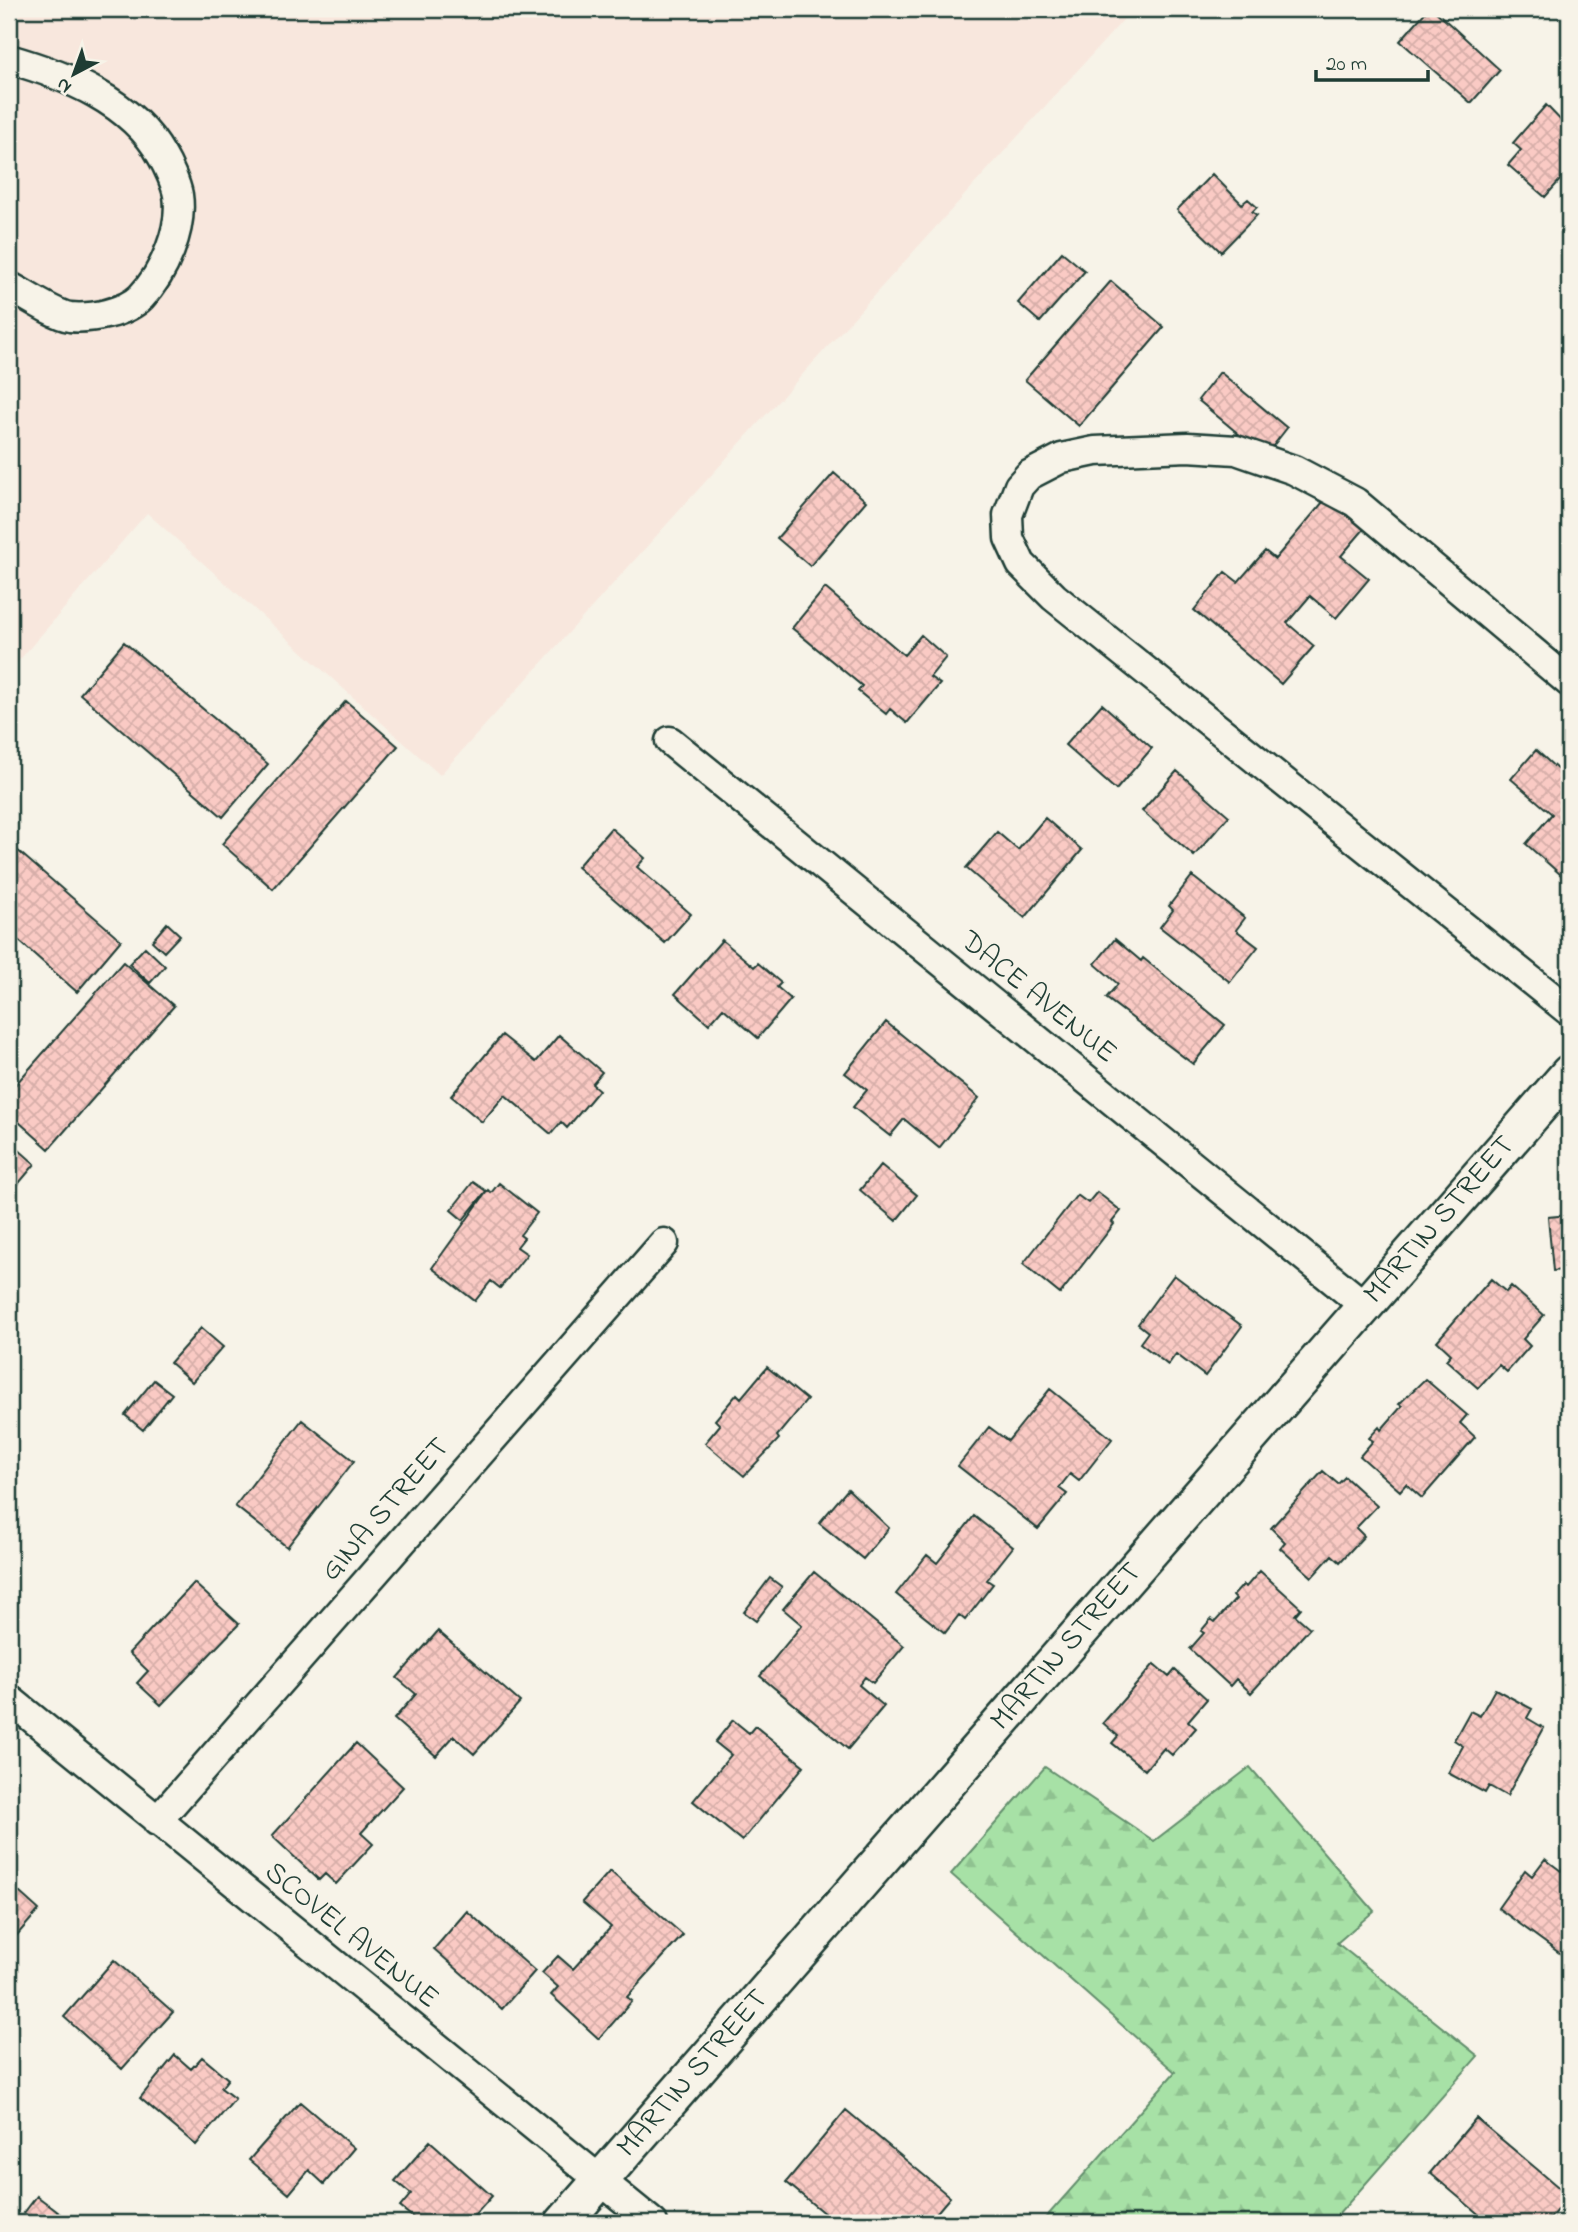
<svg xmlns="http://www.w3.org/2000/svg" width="1578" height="2232" viewBox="0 0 1578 2232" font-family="'Indie Flower',sans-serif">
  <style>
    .built { fill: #f8e7dd }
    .forest { fill: url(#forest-firs); stroke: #638f6d; stroke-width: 2 }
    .building { fill: url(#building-cross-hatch); stroke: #1f3d34; stroke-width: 2 }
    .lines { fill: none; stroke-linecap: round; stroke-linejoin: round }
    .minor-casing { stroke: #1f3d34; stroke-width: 33 }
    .tertiary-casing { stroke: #1f3d34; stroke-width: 40 }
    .minor { stroke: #f7f3e8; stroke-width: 28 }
    .tertiary { stroke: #f7f3e8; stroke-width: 35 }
    .labels { text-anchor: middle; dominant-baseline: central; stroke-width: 5; stroke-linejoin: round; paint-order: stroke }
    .street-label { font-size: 30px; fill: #1f3d34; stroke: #f7f3e8 }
  </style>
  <defs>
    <pattern id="forest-firs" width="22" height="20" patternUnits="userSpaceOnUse" patternTransform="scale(1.75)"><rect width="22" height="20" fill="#a7e1a6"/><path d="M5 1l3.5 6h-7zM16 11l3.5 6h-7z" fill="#8fc290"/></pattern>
    <pattern id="building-cross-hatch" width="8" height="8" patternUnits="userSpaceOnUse" patternTransform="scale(1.75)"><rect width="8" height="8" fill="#facac4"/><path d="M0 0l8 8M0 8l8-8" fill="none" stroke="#d6aea9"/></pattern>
  </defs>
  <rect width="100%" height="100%" fill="#f7f3e8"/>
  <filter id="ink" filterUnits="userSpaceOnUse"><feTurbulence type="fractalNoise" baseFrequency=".0143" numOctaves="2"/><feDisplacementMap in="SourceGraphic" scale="14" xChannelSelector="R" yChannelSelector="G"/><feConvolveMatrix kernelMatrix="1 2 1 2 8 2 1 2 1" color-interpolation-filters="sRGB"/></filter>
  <g filter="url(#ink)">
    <path class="built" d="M9 9H1133L440 775 147 513 9 672Z"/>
    <path class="forest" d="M1045 1767 1154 1841 1250 1767 1374 1911 1337 1943 1478 2056 1331 2223H1041L1175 2072 951 1874Z"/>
    <path class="building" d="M1428 9H1433L1500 70 1471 103 1400 41Z
      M1546 105 1569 129V170L1545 197 1508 165 1521 150 1513 143Z
      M1212 174 1242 204 1248 199 1257 207 1252 212 1257 215 1221 252 1177 210Z
      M1062 252 1085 271 1040 322 1018 303Z
      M1111 281 1164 327 1079 426 1025 380Z
      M1220 372 1287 428 1265 456 1198 400Z
      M834 473 866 501 810 566 777 538Z
      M1328 496 1365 528 1341 556 1369 579 1336 618 1310 596 1287 623 1314 646 1281 684 1194 610 1225 572 1238 582 1265 551 1275 559Z
      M825 588 904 655 921 635 946 657 930 677 940 684 907 723 890 709 886 714 858 691 862 686 792 628Z
      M124 642 268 764 223 817 80 694Z
      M346 701 398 746 273 889 222 844Z
      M1102 704 1152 748 1116 790 1065 745Z
      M1536 750 1569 780V882L1526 844 1552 814 1511 779Z
      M1177 771 1229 816 1194 856 1142 811Z
      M1045 818 1082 850 1025 918 966 868 997 832 1018 850Z
      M611 828 645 858 637 867 691 914 665 943 577 867Z
      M9 843 121 940 77 992 9 932Z
      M1192 876 1245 918 1236 930 1258 947 1230 982 1160 927 1173 910 1169 906Z
      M167 923 180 935 164 952 152 941Z
      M1115 939 1141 961 1143 958 1225 1025 1193 1064 1106 998 1118 984 1095 964Z
      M722 940 754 967 758 963 781 983 777 987 791 999 758 1038 723 1008 709 1024 675 994Z
      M145 947 165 966 150 983 129 964Z
      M123 962 174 1006 49 1149 9 1113V1092Z
      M886 1022 979 1098 939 1148 904 1119 890 1136 853 1107 867 1090 845 1073Z
      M502 1035 536 1062 559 1035 602 1072 592 1084 599 1090 567 1128 561 1122 551 1134 505 1095 482 1122 451 1096Z
      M9 1141 35 1164 9 1195Z
      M881 1165 917 1195 896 1221 860 1190Z
      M473 1182 486 1191 463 1220 451 1210Z
      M499 1183 537 1213 520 1235 524 1238 517 1247 527 1254 500 1288 491 1281 475 1301 432 1268 488 1190 491 1193Z
      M1097 1192 1121 1211 1112 1222 1114 1224 1060 1294 1023 1264 1077 1195 1088 1203Z
      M1569 1212V1290L1565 1291 1563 1270 1553 1271 1548 1217 1569 1215Z
      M1174 1275 1242 1326 1205 1376 1176 1354 1168 1365 1140 1343 1148 1332 1138 1324Z
      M1491 1279 1506 1292 1511 1286 1544 1315 1523 1339 1530 1346 1507 1372 1499 1365 1478 1388 1446 1360 1451 1354 1437 1341Z
      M201 1328 223 1347 192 1382 170 1363Z
      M767 1367 807 1400 777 1436 779 1439 744 1476 705 1443 720 1425 715 1420 737 1394 741 1398Z
      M1425 1379 1467 1415 1460 1423 1475 1437 1422 1498 1406 1484 1400 1491 1360 1456 1373 1441 1369 1438 1379 1427 1381 1430 1402 1406 1399 1404Z
      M154 1380 172 1394 143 1430 125 1415Z
      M1050 1389 1112 1439 1079 1481 1070 1474 1059 1488 1067 1494 1038 1529 958 1466 989 1427 1008 1441Z
      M302 1420 354 1461 287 1547 235 1506Z
      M1323 1471 1338 1484 1345 1477 1377 1506 1356 1528 1364 1536 1340 1562 1332 1555 1312 1577 1280 1548 1285 1542 1271 1528Z
      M848 1489 889 1528 863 1559 819 1523Z
      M974 1516 1013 1547 987 1580 993 1584 965 1620 959 1615 945 1633 896 1594 927 1555 937 1563Z
      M1260 1571 1301 1608 1295 1615 1310 1628 1251 1693 1236 1679 1230 1686 1190 1649 1204 1633 1201 1631 1211 1619 1215 1622 1236 1599 1233 1596 1243 1585 1246 1587Z
      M814 1572 904 1646 873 1683 865 1677 859 1685 884 1706 848 1749 760 1676 802 1625 783 1609Z
      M770 1578 782 1587 756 1621 744 1612Z
      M194 1583 239 1624 161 1705 137 1683 148 1671 129 1653Z
      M438 1631 520 1702 474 1754 454 1736 436 1756 394 1719 416 1694 397 1678Z
      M1154 1664 1169 1677 1175 1670 1207 1699 1188 1721 1196 1728 1172 1755 1164 1748 1145 1770 1112 1743 1118 1736 1103 1723Z
      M1495 1689 1532 1709 1527 1718 1544 1728 1507 1796 1489 1786 1485 1793 1448 1773 1463 1746 1454 1740 1470 1711 1480 1716Z
      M733 1720 749 1733 755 1726 804 1766 742 1841 693 1801 731 1755 715 1742Z
      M356 1743 403 1787 361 1833 373 1844 336 1884 325 1874 319 1880 272 1836Z
      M1545 1859 1561 1871 1563 1867 1569 1872V1960L1498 1908 1525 1870 1532 1876Z
      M610 1871 683 1935 627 1997 632 2001 599 2039 551 1995 558 1987 542 1973 558 1956 573 1969 611 1927 582 1902Z
      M9 1883 39 1910 9 1944Z
      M467 1911 535 1971 502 2009 434 1949Z
      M114 1960 173 2012 122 2069 64 2017Z
      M175 2055 191 2069 202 2057 228 2079 221 2088 235 2099 196 2145 140 2098Z
      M300 2102 354 2148 324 2184 309 2170 289 2194 249 2160Z
      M846 2110 950 2197 928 2223H836L786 2182Z
      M1476 2118 1569 2196 1546 2223H1489L1430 2173Z
      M430 2141 492 2196 468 2223H420L400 2207 411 2194 395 2181Z
      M37 2196 71 2222 38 2223 24 2213Z"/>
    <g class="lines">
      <g class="minor-casing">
        <path id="minor" d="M9 59C65 75 132 101 162 156 168 166 176 184 178 195 183 229 164 273 141 297 125 313 91 319 70 317 55 315 24 294 9 286
          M1569 682 1355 502 1294 470 1236 450 1188 447 1095 451 1062 458 1029 475 1019 486 1008 515 1009 538 1021 564 1054 597 1569 1011
          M670 741 1365 1306
          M9 1699 653 2223
          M157 1821 664 1243"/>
      </g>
      <g class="tertiary-casing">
        <g id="tertiary">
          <path id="s1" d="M563 2223 1569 1073"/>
        </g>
      </g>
      <use href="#minor" class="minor"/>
      <use href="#tertiary" class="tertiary"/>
    </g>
  </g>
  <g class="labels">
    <g class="street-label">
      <text transform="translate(1038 998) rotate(39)">DACE AVENUE</text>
      <text stroke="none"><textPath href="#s1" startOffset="1332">MARTIN STREET</textPath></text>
      <text transform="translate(386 1510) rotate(-49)">GINA STREET</text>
      <text stroke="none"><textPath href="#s1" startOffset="765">MARTIN STREET</textPath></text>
      <text transform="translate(351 1936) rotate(39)">SCOVEL AVENUE</text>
      <text stroke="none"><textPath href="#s1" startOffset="198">MARTIN STREET</textPath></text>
    </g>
  </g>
  <rect width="1578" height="2232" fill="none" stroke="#f7f3e8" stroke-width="35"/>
  <rect x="18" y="18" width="1543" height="2197" fill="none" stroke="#1f3d34" stroke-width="2.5" filter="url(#ink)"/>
  <g transform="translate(74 74) rotate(221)" stroke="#f7f3e8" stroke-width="5" paint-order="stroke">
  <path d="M0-5L12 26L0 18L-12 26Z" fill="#1f3d34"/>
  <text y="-10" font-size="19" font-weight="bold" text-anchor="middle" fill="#1f3d34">N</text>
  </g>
  <path d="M1316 70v10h112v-10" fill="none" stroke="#1f3d34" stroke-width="3.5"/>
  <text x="1326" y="70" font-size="21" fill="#1f3d34" stroke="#f7f3e8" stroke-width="5" paint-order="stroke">20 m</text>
</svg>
